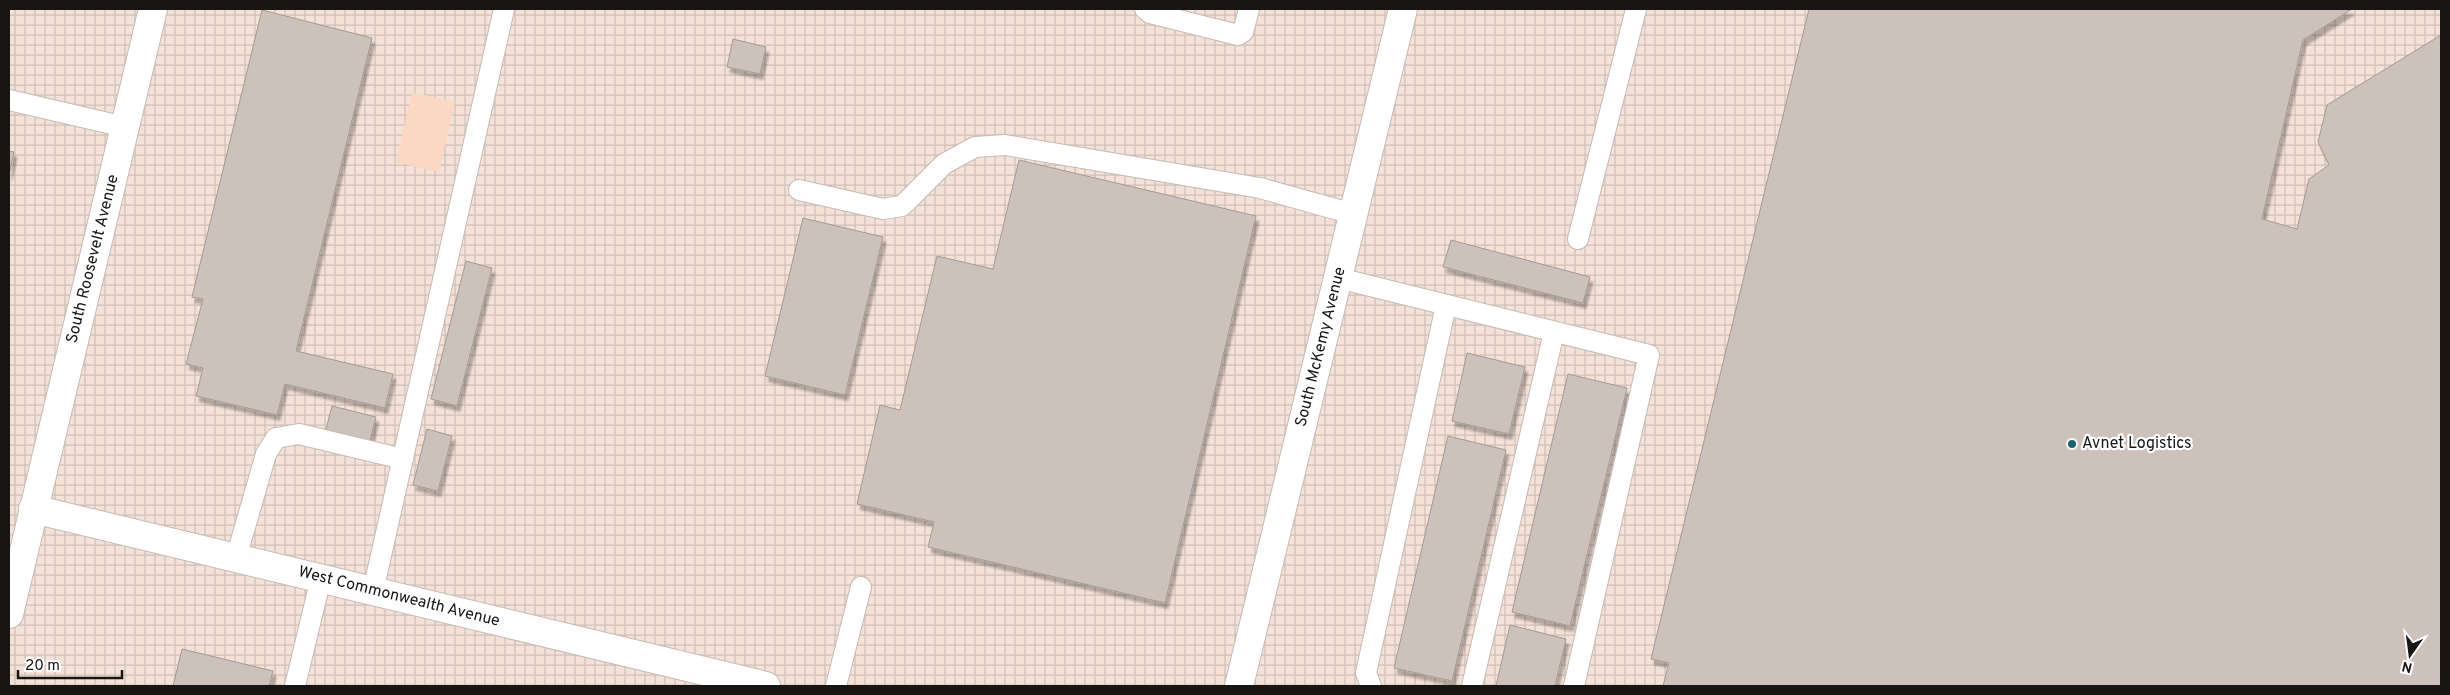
<svg xmlns="http://www.w3.org/2000/svg" width="2450" height="695" viewBox="0 0 2450 695" font-family="Overpass,sans-serif">
  <style>
    .industrial { fill: url(#industrial-grid) }
    .green { fill: #fcd7c3 }
    .building { fill: #ccc1bb; stroke: #a59a94; filter: url(#shadow) }
    .lines { fill: none; stroke-linecap: round; stroke-linejoin: round }
    .service-casing { stroke: #c6bbb5; stroke-width: 22 }
    .minor-casing { stroke: #c6bbb5; stroke-width: 30 }
    .service { stroke: #fff; stroke-width: 20 }
    .minor { stroke: #fff; stroke-width: 28 }
    .poi-dot { fill: #17666a; stroke: #fff; stroke-width: 2 }
    .labels { text-anchor: middle; dominant-baseline: central; stroke-width: 4.5; stroke-linejoin: round; paint-order: stroke }
    .street-label { font-size: 16px; fill: #181512; stroke: #fff }
    .poi-label { font-size: 16px; fill: #181512; stroke: #fff; text-anchor: start }
  </style>
  <defs>
    <pattern id="industrial-grid" width="8" height="8" patternUnits="userSpaceOnUse" patternTransform="scale(1.25)"><rect width="8" height="8" fill="#f4e1d7"/><path d="M0 4h8M4 0v8" fill="none" stroke="#d0c0b8"/></pattern>
    <filter id="shadow"><feDropShadow dx="3" dy="5.5" stdDeviation="1" flood-color="#0004"/></filter>
  </defs>
  <rect width="100%" height="100%" fill="#fcf0ea"/>
  <path class="industrial" d="M9 9H2441V686H9Z"/>
  <path class="green" d="M412 92 455 102 439 172 396 162Z"/>
  <path class="building" d="M1809 9H2352L2303 40 2262 219 2297 229 2309 179 2329 165 2318 142 2327 105 2441 35V686H1663L1669 663 1651 659Z
    M262 10 372 38 296 351 393 374 385 408 285 384 277 415 196 396 203 368 186 364 203 299 192 297Z
    M733 39 766 47 760 74 727 67Z
    M9 151 14 152 9 175Z
    M1019 160 1256 216 1165 603 928 547 934 522 857 504 880 405 900 410 937 256 993 269Z
    M803 218 883 237 845 395 765 376Z
    M1451 240 1590 277 1583 303 1443 267Z
    M466 261 492 268 457 406 431 399Z
    M1467 353 1525 367 1509 434 1452 421Z
    M1568 374 1627 388 1570 626 1512 612Z
    M332 406 376 417 369 444 325 433Z
    M427 429 452 436 438 491 413 485Z
    M1448 436 1506 450 1452 681 1394 668Z
    M1510 625 1566 639 1555 686H1496Z
    M182 649 273 671 269 686H173Z"/>
  <g class="lines">
    <g class="service-casing">
      <path id="service" d="M1145 9 1150 13 1238 35 1243 32 1249 9
        M9 100 125 127
        M799 190 883 209 902 206 944 164 975 147 1005 145 1260 188 1353 214
        M1578 239 1636 9
        M1338 278 1649 355 1574 686
        M236 558 266 454 276 438 299 434 403 459
        M373 591 504 9
        M295 686 321 578
        M836 686 861 587
        M1371 686 1366 673 1446 305
        M1472 686 1554 332"/>
    </g>
    <g class="minor-casing">
      <path id="minor" d="M33 509 766 686
        M9 614 153 9
        M1239 686 1403 9"/>
    </g>
    <use href="#service" class="service"/>
    <use href="#minor" class="minor"/>
  </g>
  <circle class="poi-dot" cx="2072" cy="444" r="5"/>
  <g class="labels">
    <g class="street-label">
      <text transform="translate(93 259) rotate(-76)">South Roosevelt Avenue</text>
      <text transform="translate(1321 347) rotate(-76)">South McKemy Avenue</text>
      <text transform="translate(399 597) rotate(14)">West Commonwealth Avenue</text>
    </g>
    <g class="poi-label">
      <text x="2082" y="444">Avnet Logistics</text>
    </g>
  </g>
  <rect width="2450" height="695" fill="none" stroke="#181512" stroke-width="20"/>
  <g transform="translate(2410 655) rotate(194)" stroke="#ffffff" stroke-width="4" paint-order="stroke">
  <path d="M0-4L9 19L0 12L-9 19Z" fill="#181512"/>
  <text y="-8" font-size="14" font-weight="bold" text-anchor="middle" fill="#181512">N</text>
  </g>
  <path d="M18 670v8h104v-8" fill="none" stroke="#181512" stroke-width="2.5"/>
  <text x="25" y="670" font-size="15" fill="#181512" stroke="#ffffff" stroke-width="4" paint-order="stroke">20 m</text>
</svg>
